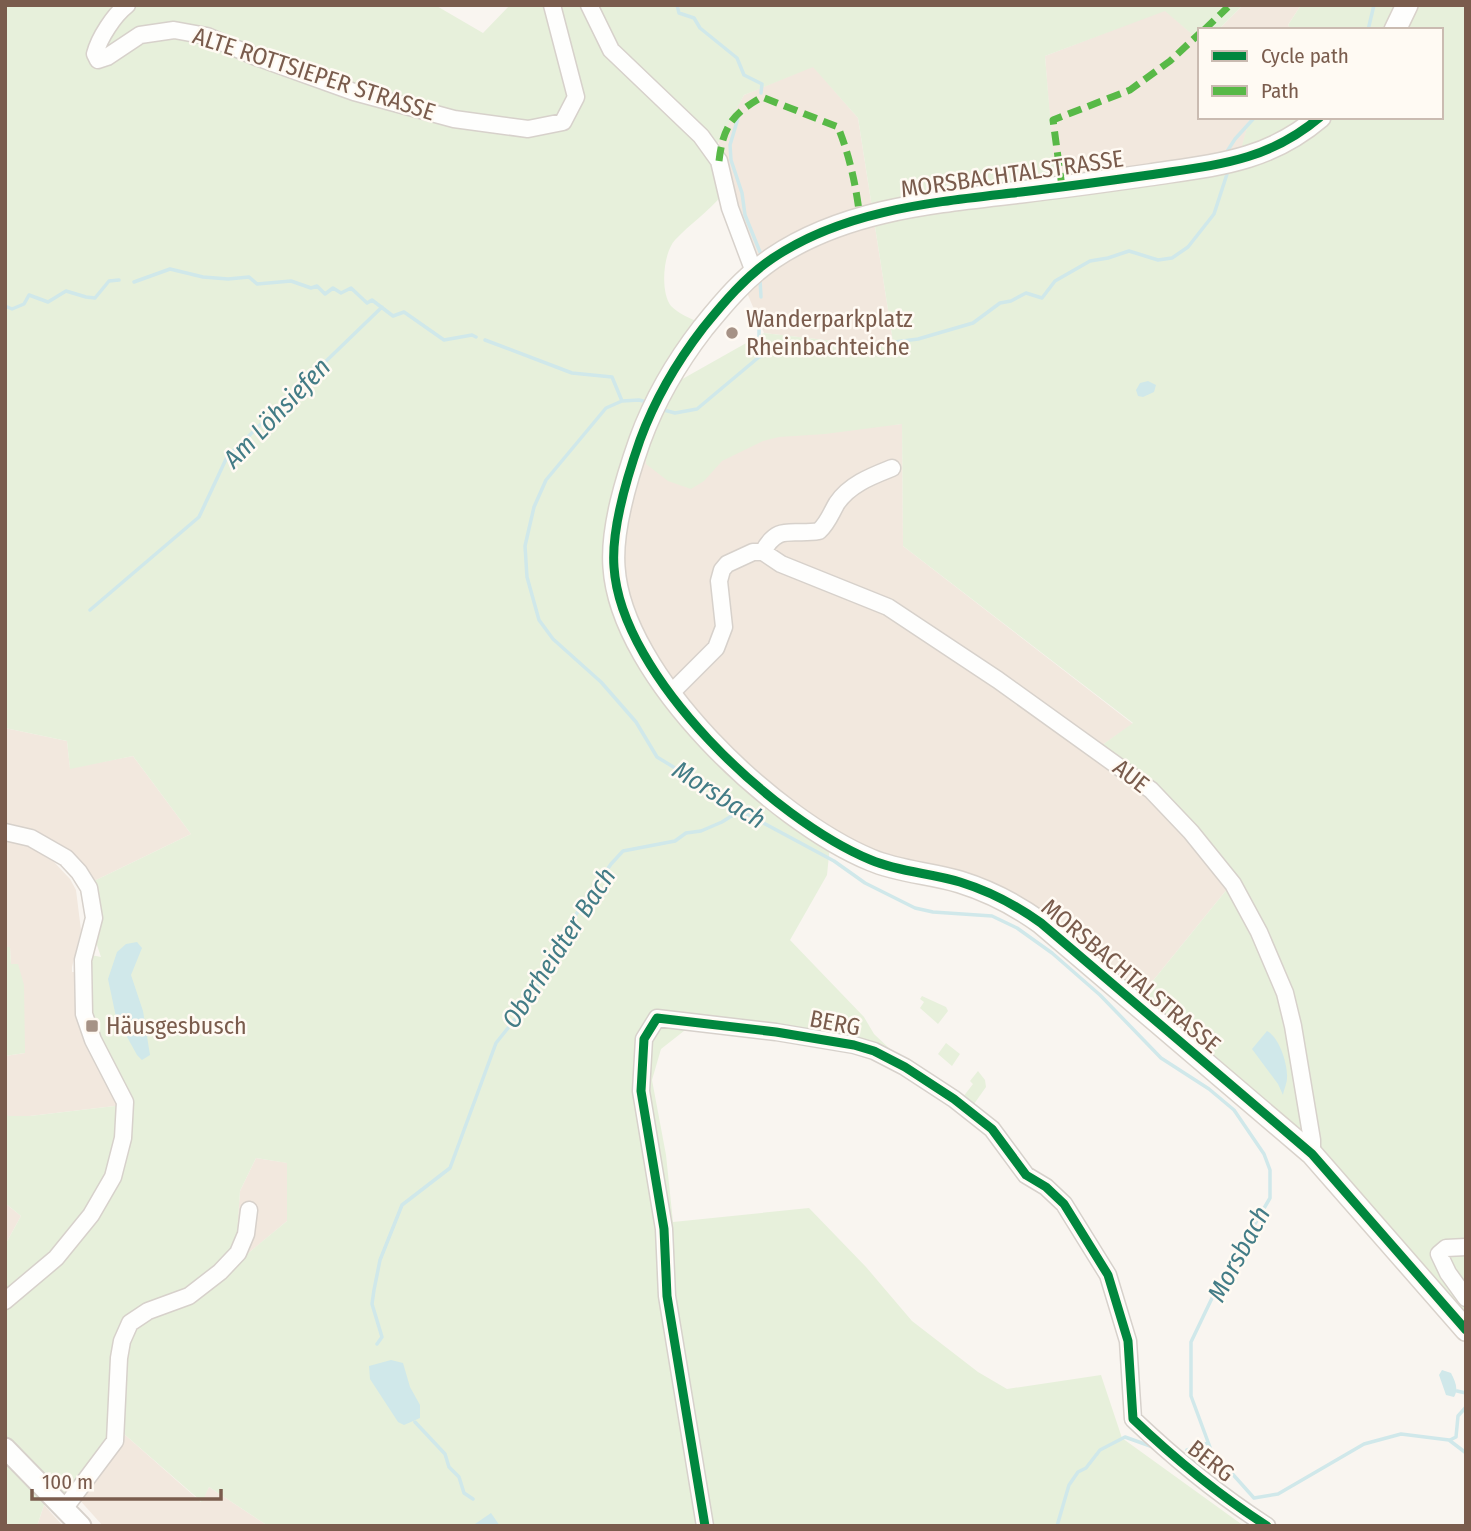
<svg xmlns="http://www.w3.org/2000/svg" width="1471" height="1531" viewBox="0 0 1471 1531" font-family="'Fira Sans Condensed',sans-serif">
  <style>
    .residential { fill: #f2e8de }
    .green { fill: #e7f0db; fill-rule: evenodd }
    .water { fill: #d0e8ea }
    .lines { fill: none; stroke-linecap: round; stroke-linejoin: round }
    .stream { stroke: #d0e8ea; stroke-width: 3.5 }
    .minor-casing { stroke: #d7d1cb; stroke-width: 19 }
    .tertiary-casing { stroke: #d7d1cb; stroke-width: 23 }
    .secondary-casing { stroke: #d9d2cb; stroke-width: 24 }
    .minor { stroke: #fefefd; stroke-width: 16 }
    .tertiary { stroke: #fefefd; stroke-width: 19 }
    .secondary { stroke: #fefefd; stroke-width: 21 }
    .quiet { stroke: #58b947; stroke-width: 7; stroke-dasharray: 14 7; stroke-linecap: butt }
    .cycleway-casing { stroke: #fffaf3; stroke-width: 13 }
    .cycleway { stroke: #00873e; stroke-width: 9 }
    .poi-dot { fill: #a69286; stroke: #fffaf3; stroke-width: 2.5 }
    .labels { text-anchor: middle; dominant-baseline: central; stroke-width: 5; stroke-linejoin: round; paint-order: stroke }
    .street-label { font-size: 24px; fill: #7a5c4d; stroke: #fffaf3 }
    .poi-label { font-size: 24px; fill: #7a5c4d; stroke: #fffaf3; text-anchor: start }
    .water-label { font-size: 26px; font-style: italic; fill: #437c86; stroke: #fffaf3 }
  </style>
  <rect width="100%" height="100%" fill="#f9f5f0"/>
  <path class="residential" d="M1243 5H1301L1288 25 1291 30H1218Z
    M1165 10 1200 41V117H1250L1237 167 1056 198 1045 56Z
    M813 66 858 118 894 348 764 333 745 288 759 275 729 188 718 140 744 95Z
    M902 424 903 546 1133 724 1092 752 1149 795 1228 888 1139 998 1028 913 830 845 690 721 614 594 629 459 785 433Z
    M5 728 67 741 70 768 133 756 191 834 90 883 5 827Z
    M5 838 30 847 54 862 70 879 76 890 81 930 72 967V972H76V1005L86 1046 95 1045 119 1102 115 1106 30 1116H7L5 1112V1056L25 1053 11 964 10 947H5Z
    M256 1158 288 1163 287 1221 234 1265 240 1191Z
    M5 1203 21 1216 5 1245Z
    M124 1434 201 1502 209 1487 268 1526H103L76 1496 68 1491Z
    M44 1505 63 1526H37Z"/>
  <path class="green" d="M5 5H435L483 33 510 5H1243L1218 30H1200V41L1165 11 1045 56 1057 198 1236 167 1250 117H1441V30H1291L1288 25 1301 5H1466V1327L1315 1150 1139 998 1228 888 1193 831 1150 789 1098 748 1133 723 903 546 902 424 825 434 779 437 763 441 722 461 704 481 691 489 668 481 646 464V452L670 386 764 333 894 348 858 118 813 67 744 95 711 156 717 170 722 195C708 212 690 224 675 240 663 253 660 292 671 306 679 314 689 318 699 322 675 354 653 388 638 426 631 444 628 464 623 483 613 519 606 555 613 592 632 683 755 795 830 845L827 875 790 940 864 1017 874 1034 908 1066 875 1048 855 1041 822 1035 761 1027 714 1024 689 1027 661 1049 652 1080 666 1155 673 1222 809 1208 866 1267 912 1321 978 1372 1007 1389 1101 1375 1122 1438 1244 1526H268L209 1487 202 1502 124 1434 68 1491 44 1505 37 1526H5V1245L21 1216 5 1203V1112L8 1116H30L115 1106 125 1100C111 1050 67 1010 86 954L101 957 97 945V902L90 883 191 834 133 756 70 769 67 741 5 728ZM256 1158 287 1163V1221L235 1264 240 1191Z
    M5 947H10L11 964H18L24 985 25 1053 5 1056Z
    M922 996 946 1007 948 1011 938 1024 920 1008 924 1002 920 999Z
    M946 1043 960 1054 952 1066 938 1054Z
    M978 1071 985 1080 986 1087 974 1104 963 1097 973 1084 970 1081Z"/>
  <path class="water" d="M1148 381 1156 385 1154 392 1143 397 1138 396 1136 390 1140 383Z
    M137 942 142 948 131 975 143 1011 150 1055 142 1060 137 1055 116 1017 108 979 117 952 126 944Z
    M1267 1031C1279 1037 1288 1064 1287 1078 1287 1083 1284 1089 1283 1095L1278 1084 1252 1049Z
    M391 1360 403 1363 410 1387 420 1405V1418L404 1425 398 1422 370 1379 369 1366Z
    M1442 1370 1451 1373C1455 1381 1459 1389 1454 1397L1446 1395 1439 1375Z
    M491 1513 500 1526H472Z"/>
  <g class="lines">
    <path class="stream" d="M677 5 679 13 694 18 700 28 737 58 744 75 762 84 761 93
      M1368 30 1374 5
      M738 118 730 145 731 160 742 193 745 215 760 252
      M1226 153 1235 139 1255 117
      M760 280 761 297
      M134 282 170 269 203 277 228 279 249 277 257 284 291 281 311 288 317 286 325 294 333 288 341 293 351 288 367 303 372 300 393 316 404 312 444 340 472 335 476 337
      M5 306 12 309 24 304 29 295 48 302 66 291 86 297 95 298 109 281 119 280
      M759 318V357
      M485 340 572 373 612 377 622 401
      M647 402 639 400 622 401 606 408 546 480 534 507 525 546 527 577 539 620 553 639 601 682 636 722 657 757 703 785 709 784 745 813 834 861 865 883 915 908 933 912 992 916 1017 928 1052 953 1100 995 1161 1058 1209 1089 1234 1110 1264 1154 1270 1170V1198L1213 1296 1191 1342V1396L1211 1450 1254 1498 1278 1494 1364 1444 1401 1434 1449 1440 1466 1453
      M660 409 675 413 697 409 759 357 794 344 872 345 918 339 973 323 1000 303 1011 301 1026 293 1042 298 1055 281 1090 261 1108 258 1129 251 1158 260 1172 258 1188 247 1214 214 1228 171
      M90 610 199 517 227 457 382 307
      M377 1344 382 1337 372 1304 374 1290 380 1260 402 1205 450 1168 496 1043 520 1013 552 963V949L611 864 623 851 675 841 686 833 701 831 722 822 741 810
      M1457 1391 1466 1393
      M415 1422 445 1454 449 1467 459 1477 464 1493 473 1499
      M1450 1440 1456 1437 1458 1416 1466 1407
      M1187 1450 1208 1443
      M1057 1526 1069 1485 1078 1472 1086 1468 1100 1450 1125 1437 1153 1447"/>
    <g class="minor-casing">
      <path id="minor" d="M127 5C114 15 99 38 95 54L98 60 107 57 140 35 174 30 207 36 256 57 354 92 454 119 528 129 563 122 576 97 552 5
        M589 5 611 50 701 136 719 161 730 208 754 272
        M763 552C778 523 792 536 819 531 828 523 831 513 837 503 850 484 872 476 892 468
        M670 694 716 648 724 627 719 581 722 570 727 564 753 552H763L781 564 888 607 998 680 1151 790 1191 832 1233 884 1259 932 1285 993 1293 1026 1312 1140V1154
        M5 832 31 838 66 858 79 872 89 888 94 918 83 960 84 1014 93 1040 125 1102 123 1138 113 1177 91 1215 56 1258 5 1301
        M1466 1247 1446 1248 1439 1254 1448 1273 1466 1298
        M64 1509 115 1441 119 1358 122 1341 130 1323 148 1311 189 1296 220 1272 238 1253 246 1234 249 1210
        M705 1526 667 1296 664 1229 641 1091 644 1039 657 1018 776 1032 854 1045 874 1051 905 1067 954 1099 992 1129 1026 1175 1046 1187 1064 1204 1108 1275 1128 1341 1133 1419C1175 1459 1219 1495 1267 1526"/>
    </g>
    <g class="tertiary-casing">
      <path id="tertiary" d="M5 1448 81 1526"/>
    </g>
    <g class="secondary-casing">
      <path id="secondary" d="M1395 30 1407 5
        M1320 117C1267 162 1215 165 1149 175 1107 181 1064 187 1021 192 936 202 846 209 773 258 745 277 724 302 703 328 676 363 655 399 640 440 627 477 611 528 614 567 621 677 774 820 871 860 899 872 931 873 960 882 989 891 1016 905 1041 923L1312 1154 1466 1330"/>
    </g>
    <use href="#minor" class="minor"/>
    <use href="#tertiary" class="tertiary"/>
    <use href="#secondary" class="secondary"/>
    <path class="quiet" d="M1204 30 1228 7
      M719 161C723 127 732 114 762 97L838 127C850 157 856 186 860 218
      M1062 187 1053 120 1130 90 1170 61 1200 33"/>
    <g class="cycleway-casing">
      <path id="cycleway" d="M1320 117C1267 162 1215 165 1149 175 1107 181 1064 187 1021 192 936 202 846 209 773 258 745 277 724 302 703 328 676 363 655 399 640 440 627 477 611 528 614 567 621 677 774 820 871 860 899 872 931 873 960 882 989 891 1016 905 1041 923L1312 1154 1466 1330
        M705 1526 667 1296 664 1229 641 1091 644 1039 657 1018 776 1032 854 1045 874 1051 905 1067 954 1099 992 1129 1026 1175 1046 1187 1064 1204 1108 1275 1128 1341 1133 1419C1175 1459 1219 1495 1267 1526"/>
    </g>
    <use href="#cycleway" class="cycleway"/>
  </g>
  <g class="poi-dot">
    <circle cx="732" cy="333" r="7"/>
    <rect x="85" y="1019" width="14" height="14" rx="3.5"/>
  </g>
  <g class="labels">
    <g class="street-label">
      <text transform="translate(314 74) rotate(18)">ALTE ROTTSIEPER STRASSE</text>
      <text transform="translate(1012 174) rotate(-8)">MORSBACHTALSTRASSE</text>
      <text transform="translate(1131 776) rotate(38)">AUE</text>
      <text transform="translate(1131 976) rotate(40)">MORSBACHTALSTRASSE</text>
      <text transform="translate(835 1023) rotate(11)">BERG</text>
      <text transform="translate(1211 1461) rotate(38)">BERG</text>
    </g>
    <g class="poi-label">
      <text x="746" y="319">Wanderparkplatz<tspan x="746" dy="28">Rheinbachteiche</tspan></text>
      <text x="106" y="1026">Häusgesbusch</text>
    </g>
    <g class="water-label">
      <text transform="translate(277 413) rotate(-46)">Am Löhsiefen</text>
      <text transform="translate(719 795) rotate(32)">Morsbach</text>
      <text transform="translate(559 948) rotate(-57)">Oberheidter Bach</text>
      <text transform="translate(1239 1254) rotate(-62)">Morsbach</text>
    </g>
  </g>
  <rect width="1471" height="1531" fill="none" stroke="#7a5c4d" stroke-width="14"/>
  <rect x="1198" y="28" width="245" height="91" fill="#fffaf3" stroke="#cabbb1" stroke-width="2"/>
  <rect x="1212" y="51" width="35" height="10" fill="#00873e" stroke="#cabbb1" stroke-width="2"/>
  <text x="1261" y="63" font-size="21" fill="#7a5c4d">Cycle path</text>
  <rect x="1212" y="86" width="35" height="10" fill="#58b947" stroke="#cabbb1" stroke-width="2"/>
  <text x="1261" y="98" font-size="21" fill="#7a5c4d">Path</text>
  <path d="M32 1489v10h189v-10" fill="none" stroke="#7a5c4d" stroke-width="3.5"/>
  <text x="42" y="1489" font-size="21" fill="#7a5c4d" stroke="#fffaf3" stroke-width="5" paint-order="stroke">100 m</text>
</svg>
